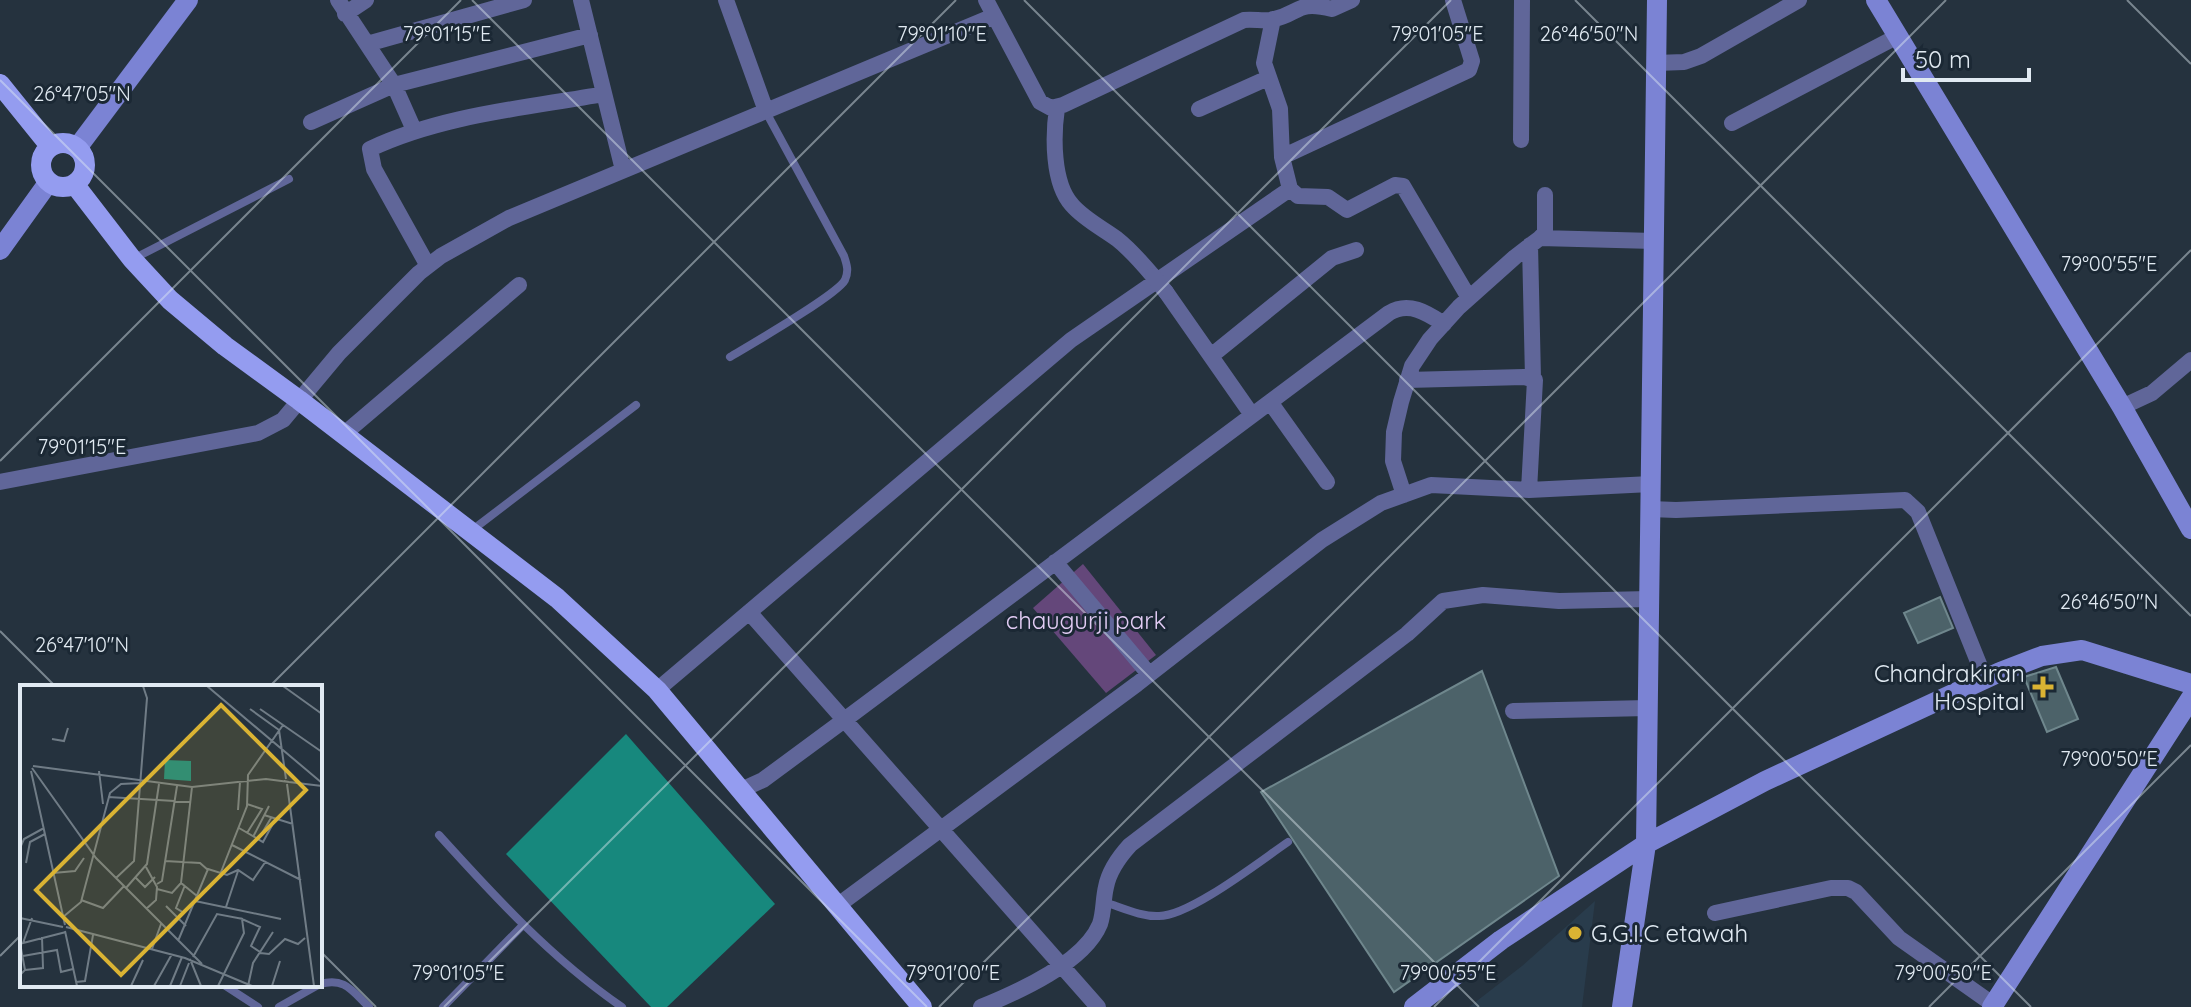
<svg xmlns="http://www.w3.org/2000/svg" width="2191" height="1007" viewBox="0 0 2191 1007" font-family="Quicksand,sans-serif">
  <style>
    .built { fill: #293c4c }
    .green { fill: #64477a }
    .water { fill: #17887d }
    .building { fill: #4c6269; stroke: #6f878d; stroke-width: 2 }
    .lines { fill: none; stroke-linecap: round; stroke-linejoin: round }
    .lane { stroke: #606699; stroke-width: 8 }
    .street { stroke: #606699; stroke-width: 16 }
    .secondary { stroke: #7b83d4; stroke-width: 20 }
    .primary { stroke: #949cf0; stroke-width: 20 }
    .street-bridge { stroke: #606699; stroke-width: 16 }
    .ticks { fill: none; stroke: #e1eaf2; stroke-width: 2; stroke-opacity: 0.45 }
    .poi-dot { fill: #dab333; stroke: #1b2834; stroke-width: 3 }
    .labels { text-anchor: middle; dominant-baseline: central; stroke-width: 6; stroke-linejoin: round; paint-order: stroke }
    .park-label { font-size: 24px; fill: #e2ccf4; stroke: #1b2834 }
    .poi-label { font-size: 24px; fill: #e1eaf2; stroke: #1b2834; text-anchor: end }
    .inset-road { fill: none; stroke: #707c86; stroke-width: 2 }
    .view { fill: #dab333; fill-opacity: 0.15; stroke: #dab333; stroke-width: 4 }
    .inset-edge { fill: none; stroke: #e1eaf2; stroke-width: 4 }
    .ticks-label { font-size: 20px; text-anchor: middle; fill: #e1eaf2; stroke: #1b2834; stroke-width: 6; stroke-linejoin: round; paint-order: stroke }
  </style>
  <rect width="100%" height="100%" fill="#25323e"/>
  <path class="built" d="M1595 901 1582 1007H1469L1522 966Z"/>
  <path class="green" d="M1083 564 1156 655 1106 693 1033 608Z"/>
  <path class="water" d="M626 734 775 904 667 1007H651L506 854Z"/>
  <path class="building" d="M1940 597 1953 628 1918 643 1904 613Z
    M2056 667 2078 719 2047 732 2024 677Z
    M1482 671 1559 876 1394 992 1261 792Z"/>
  <g class="lines">
    <path class="lane" d="M133 259 289 179
      M730 357C750 345 837 295 845 280 849 271 847 265 844 256L766 112
      M471 531 636 405
      M439 835C495 897 552 959 622 1007
      M1104 902C1121 907 1141 917 1159 916 1190 916 1260 861 1288 842
      M320 984C345 977 352 991 369 1007
      M224 985 258 1007
      M279 1007 318 985
      M443 1007 523 925"/>
    <path class="street" d="M338 0 394 85 414 130
      M581 0 623 170
      M726 0 766 111
      M986 0 1040 102 1051 108 1063 105 1244 20C1253 19 1262 21 1271 20 1301 14 1295 0 1332 9L1352 0
      M345 14 366 0
      M1273 19 1264 63 1280 109 1282 157 1290 189 1298 196 1328 197 1347 210 1395 185 1403 186 1469 298
      M367 44 524 0
      M1656 63 1684 62 1701 56 1799 0
      M1057 108C1053 135 1052 183 1072 205 1084 219 1102 228 1117 239 1131 250 1142 263 1153 276
      M1199 109 1268 78
      M311 122 394 85 590 35
      M1732 123 1898 36
      M1521 140 1522 0
      M1282 157 1469 70 1472 61 1453 0
      M1540 238 1545 233V195
      M1530 245 1533 378
      M428 266 374 169 370 149C442 115 526 108 604 94
      M1166 292 1252 415
      M1211 356 1332 258 1356 250
      M1407 380 1524 377 1535 380 1529 490
      M1270 402 1327 482
      M2122 407 2152 393 2191 360
      M344 434 519 285
      M0 482 258 433 283 420 339 353 419 273 441 256 509 218 994 16
      M1404 495 1393 461 1394 432 1401 402 1412 366 1430 339 1459 307 1515 257 1540 238 1654 241
      M1650 509 1676 510 1905 500 1918 512 1985 679
      M1055 562 1149 674
      M749 612 1098 1007
      M657 690 1071 340 1290 189
      M1513 711 1648 708
      M741 790 763 780 843 721 1389 313C1409 301 1427 313 1444 324
      M837 906 1137 684 1322 540 1381 503 1431 485 1529 490 1651 484
      M1715 913 1831 888H1848L1856 892 1899 938 1994 1005
      M981 1007C1018 992 1084 963 1100 924 1104 912 1103 899 1106 887 1109 871 1119 857 1130 845L1407 634 1443 601 1483 595 1559 601 1649 599"/>
    <path class="secondary" d="M1876 0 2122 407 2191 529
      M77 148 188 0
      M0 250 48 183
      M1414 1007 1501 940 1646 844 1765 781 2000 672 2042 656 2082 650 2191 684
      M1622 1007 1646 844 1657 0
      M1992 1007 2191 698"/>
    <path class="primary" d="M0 84 50 146
      M41 165a22 22 0 1 1 44 0a22 22 0 1 1-44 0Z
      M75 185 132 259 170 300 225 346 299 400 557 598 657 690 922 1007"/>
    <path class="street-bridge" d="M1153 276 1166 292"/>
  </g>
  <path class="ticks" d="M472 0 1479 1007M1024 0 2031 1007M1575 0 2191 616M2127 0 2191 64M0 80 927 1007M0 461 461 0M0 631 56 687M269 687 956 0M320 951 376 1007M0 956 22 934M444 1007 1451 0M939 1007 1946 0M1434 1007 2191 250M1929 1007 2191 745"/>
  <g class="poi-dot">
    <path d="M2039 675h8v8h8v8h-8v8h-8v-8h-8v-8h8z"/>
    <circle cx="1575" cy="933" r="8"/>
  </g>
  <g class="labels">
    <g class="park-label">
      <text x="1086" y="620">chaugurji park</text>
    </g>
    <g class="poi-label">
      <text x="2025" y="673">Chandrakiran<tspan x="2025" dy="28">Hospital</tspan></text>
      <text x="1591" y="933" text-anchor="start">G.G.I.C etawah</text>
    </g>
  </g>
  <g transform="translate(20 685)">
    <rect width="302" height="302" fill="#25323e"/>
    <path d="M145 75 171 76V96L144 94Z" fill="#17887d"/>
    <path class="inset-road" d="M187 1 302 98M263 1 302 29M230 24 259 45 266 94M240 24 302 67M32 54 44 56 48 43M13 81 172 102 246 94 269 97 264 96M12 83 76 173 182 279M11 86 45 240M79 86 83 119M269 97 302 101M267 99 294 301M88 112 171 117M218 125 220 97M244 130 273 139M219 143 243 157 256 133M227 148 242 124 227 119M233 152 249 121M238 155 251 133M212 160 281 195M0 163 4 154 24 143M145 176 180 178 188 185M6 178 10 157 25 149M126 182 137 202 136 215 126 224M201 187 227 121 228 90 263 40M33 188 55 186 64 173M96 193 114 176 127 13 123 1M116 193 125 202 135 192M161 198 172 102M137 199 142 196 157 101M106 203 127 179 139 99M137 204 152 208 161 198 177 211M61 215 83 223 104 201M175 216 261 234M146 221 166 241M206 222 218 186M43 232 61 217 90 108 101 99 121 98M0 233 43 242M12 233 3 258 46 247M46 242 165 273 232 301M148 245 164 228 156 223 165 200M45 246 57 301M158 256 188 184 207 190 218 185 233 195 246 176M0 258 5 285 0 290M132 264 141 239M240 268 249 269 265 254 278 259 285 253M3 271 37 265 41 287 53 284M173 272 197 229 223 234M170 274 181 301M5 285 23 283 22 252M56 297 65 296 73 250M111 301 123 275M134 301 152 269M150 301 162 272M160 301 169 278M198 301 224 248 222 234 240 242 231 261 240 267M228 301 233 278 253 247M252 301 260 276"/>
    <path class="view" d="M201 20 286 105 101 290 16 205Z"/>
    <rect width="302" height="302" class="inset-edge"/>
  </g>
  <g class="ticks-label">
    <text x="447" y="41">79°01'15"E</text>
    <text x="942" y="41">79°01'10"E</text>
    <text x="1437" y="41">79°01'05"E</text>
    <text x="1589" y="41">26°46'50"N</text>
    <text x="82" y="101">26°47'05"N</text>
    <text x="2109" y="271">79°00'55"E</text>
    <text x="82" y="454">79°01'15"E</text>
    <text x="2109" y="609">26°46'50"N</text>
    <text x="82" y="652">26°47'10"N</text>
    <text x="2109" y="766">79°00'50"E</text>
    <text x="458" y="980">79°01'05"E</text>
    <text x="953" y="980">79°01'00"E</text>
    <text x="1448" y="980">79°00'55"E</text>
    <text x="1943" y="980">79°00'50"E</text>
  </g>
  <path d="M1903 68v12h126v-12" fill="none" stroke="#e1eaf2" stroke-width="4"/>
  <text x="1915" y="68" font-size="24" fill="#e1eaf2" stroke="#1b2834" stroke-width="6" paint-order="stroke">50 m</text>
</svg>
